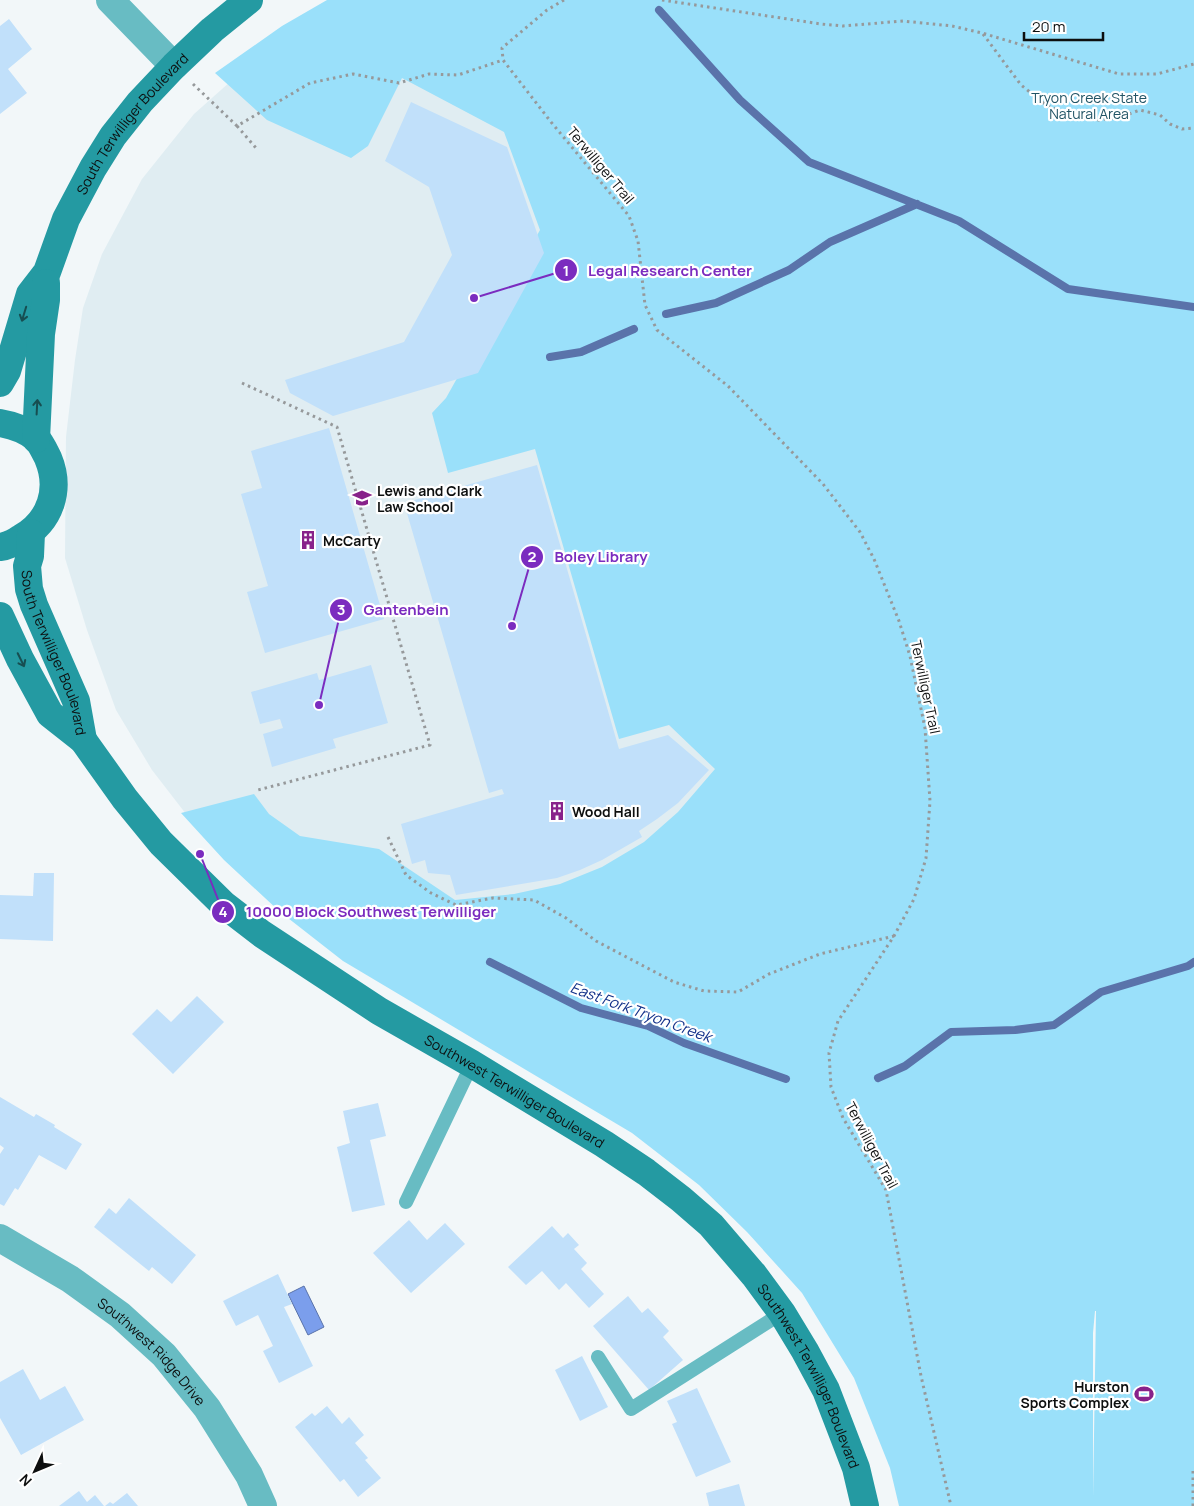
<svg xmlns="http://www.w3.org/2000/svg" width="1194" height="1506" viewBox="0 0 1194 1506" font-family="Manrope,sans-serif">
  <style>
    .built { fill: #e0edf2 }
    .green { fill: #9ae0fa; fill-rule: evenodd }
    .water { fill: #7b9eec; stroke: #5a73aa }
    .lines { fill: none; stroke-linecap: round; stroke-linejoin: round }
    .stream { stroke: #5a73aa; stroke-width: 8 }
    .building { fill: #c1e0fa }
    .path { stroke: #96999b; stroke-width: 3; stroke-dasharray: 2.5 4; stroke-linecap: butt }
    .service { stroke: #68bcc3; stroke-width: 14 }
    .minor { stroke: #68bcc3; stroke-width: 28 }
    .secondary { stroke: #249aa2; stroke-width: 28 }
    .oneway { stroke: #174e51 }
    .labels { text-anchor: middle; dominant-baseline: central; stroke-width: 4.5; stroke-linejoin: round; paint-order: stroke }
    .park-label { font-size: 14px; fill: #215465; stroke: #fff }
    .street-label { font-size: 14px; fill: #0d0f0f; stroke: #fff }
    .poi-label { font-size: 14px; font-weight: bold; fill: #0d0f0f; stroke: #fff; text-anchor: start }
    .water-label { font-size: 15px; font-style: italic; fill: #123189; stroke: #fff }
    .leader { fill: none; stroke: #7b2cbf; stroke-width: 2 }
    .callout-dot { fill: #7b2cbf; stroke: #fff; stroke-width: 2 }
    .mark-label { font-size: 15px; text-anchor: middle; font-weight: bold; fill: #fff }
    .callout-label { font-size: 15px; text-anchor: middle; font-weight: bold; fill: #7b2cbf; stroke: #fff; stroke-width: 4.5; stroke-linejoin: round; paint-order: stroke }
  </style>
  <rect width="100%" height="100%" fill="#f2f7f9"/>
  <path class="built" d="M494 0 753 789 627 905 393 967 186 814 152 770 116 710 87 630 65 558 66 437 75 360 83 308 102 254 142 179 194 114 285 33Z"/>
  <path class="green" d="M327 0H1194V1506H899L890 1468 854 1378 802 1293 747 1232 699 1185 632 1133 343 961 279 911 224 860 181 813 254 794 269 814 300 836 379 849 455 900 514 894 560 884 602 867 644 842 678 812 715 769 669 725 619 739 535 449 448 473 432 413 446 398 540 230 504 132 402 78 368 146 351 158 267 120 215 73 282 26ZM1095 1311H1096L1093 1497V1333Z"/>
  <path class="water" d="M304 1286 324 1327 308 1335 288 1294Z"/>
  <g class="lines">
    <path class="stream" d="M659 10 740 100 809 162 959 221 1068 289 1194 307
      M666 314 716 303 789 270 830 242 917 204
      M550 357 581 352 634 329
      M490 962 581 1008 648 1026 684 1043 786 1079
      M878 1078 905 1066 951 1032 1015 1030 1054 1025 1101 992 1188 966 1194 962"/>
  </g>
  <path class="building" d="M9 19 32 49 8 69 27 93 0 114V26Z
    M411 102 507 147 544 253 478 373 333 416 290 393 285 380 404 342 452 255 429 187 385 161Z
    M329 428 384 619 265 653 247 592 268 586 241 494 262 488 251 451Z
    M537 465 619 749 668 735 709 770 678 803 657 819 639 831 642 837 602 860 580 870 557 878 456 895 450 875 428 873 425 860 412 864 401 824 504 794 502 789 489 793 404 503Z
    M371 665 388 723 333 739 336 748 272 767 263 734 283 728 280 719 260 724 251 692 317 673 319 680Z
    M34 873H54L53 941 0 939V895L33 896Z
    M197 996 224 1022 173 1074 132 1034 157 1009 171 1022Z
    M0 1097 34 1117 36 1114 55 1125 54 1127 82 1144 66 1170 39 1155 18 1190 15 1188 4 1206 0 1204V1154L4 1148 0 1145Z
    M378 1103 386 1136 370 1140 385 1205 352 1212 337 1147 350 1143 343 1111Z
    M129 1198 196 1255 172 1284 152 1267 149 1271 94 1227 109 1208 116 1214Z
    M409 1220 427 1240 445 1223 465 1244 411 1293 373 1253Z
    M552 1226 563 1238 568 1233 579 1245 574 1249 587 1263 581 1269 604 1294 589 1308 566 1283 559 1290 542 1271 526 1285 508 1267Z
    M278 1274 292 1304 284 1307 313 1366 279 1383 263 1351 273 1346 258 1315 236 1326 223 1301Z
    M628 1296 642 1313 648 1308 669 1331 663 1337 683 1360 649 1390 593 1326Z
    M582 1356 608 1407 580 1421 555 1370Z
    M23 1369 40 1400 65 1386 84 1420 21 1455 0 1418V1382Z
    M697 1388 731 1462 696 1477 672 1424 677 1422 667 1401Z
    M327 1406 342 1424 349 1417 364 1435 355 1443 368 1458 365 1460 381 1478 358 1497 344 1479 340 1482 295 1427 312 1413 315 1416Z
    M739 1484 745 1506H709L706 1493Z
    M79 1491 87 1502 95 1495 104 1506H59Z
    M127 1493 138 1506H105L110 1502 113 1504Z"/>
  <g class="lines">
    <path class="path" d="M564 0 547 10 502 48 503 60 551 122 629 216 638 241 645 305 657 330 728 386 823 484 860 532 874 559 899 621 910 656 925 728 930 801 926 858 914 899 894 936 838 1021 829 1053 831 1087 843 1118 886 1190 921 1376 951 1506
      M662 0 821 24 843 26 903 21 952 26 982 33 1119 74H1157L1194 64
      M983 34 1021 85 1046 105 1075 117 1099 120 1121 117 1140 110 1160 115 1170 124 1182 129 1194 128
      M193 84 237 126 310 83 353 74 399 83 429 74 458 75 503 60
      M237 126 256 148
      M242 383 337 427 430 745 258 790
      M388 837 406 875 431 893 456 905 493 898 534 900 566 918 596 941 674 982 704 991 738 992 769 974 820 954 894 936
      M1193 1506V1467"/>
    <path class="service" d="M406 1202 472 1064
      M598 1357 631 1409 782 1313"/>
    <g class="minor">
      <path d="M110 0 174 66"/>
      <path id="s1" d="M0 1238 70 1279 120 1315 164 1355 207 1408 249 1475 263 1506"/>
    </g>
    <g class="secondary">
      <path id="s2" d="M0 383 7 371 30 294 47 272 66 219 93 168 113 136 140 102 174 66 212 30 249 0"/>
      <path d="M0 423C12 425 26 430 36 438 41 443 45 452 48 458 61 489 51 521 21 538 14 543 8 546 0 547"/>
      <path d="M36 439 41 334 46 300V283"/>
      <path id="s3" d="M31 533 30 556 27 566 29 589 34 605 76 701 83 740"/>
      <path id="s4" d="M0 616 20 659 50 714 83 740 125 799 161 843 223 904 262 934 379 1011 472 1064 604 1144 646 1172 681 1199 711 1225 754 1275 782 1313 805 1351 826 1390 856 1468 865 1506"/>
    </g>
  </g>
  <defs><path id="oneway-shaft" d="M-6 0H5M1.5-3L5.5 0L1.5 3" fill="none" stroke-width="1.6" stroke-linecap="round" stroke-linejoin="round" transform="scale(1.25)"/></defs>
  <g class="oneway">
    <use href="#oneway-shaft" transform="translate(24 314) rotate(107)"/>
    <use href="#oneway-shaft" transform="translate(37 407) rotate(-87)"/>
    <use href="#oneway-shaft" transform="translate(21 660) rotate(64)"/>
  </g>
  <defs>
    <g id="university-bare" transform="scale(1.5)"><path d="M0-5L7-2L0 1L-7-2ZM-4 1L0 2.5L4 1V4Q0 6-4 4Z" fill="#88228a" stroke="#fff" stroke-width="2.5" paint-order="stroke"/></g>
    <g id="building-bare" transform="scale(1.5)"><path d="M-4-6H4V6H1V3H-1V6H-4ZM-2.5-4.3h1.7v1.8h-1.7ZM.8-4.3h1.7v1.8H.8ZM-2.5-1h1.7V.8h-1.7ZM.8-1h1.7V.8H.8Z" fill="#88228a" stroke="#fff" stroke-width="2.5" paint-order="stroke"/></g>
    <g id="stadium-bare" transform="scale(1.5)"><path d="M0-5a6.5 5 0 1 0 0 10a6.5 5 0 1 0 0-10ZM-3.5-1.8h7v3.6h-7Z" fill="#88228a" stroke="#fff" stroke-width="2.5" paint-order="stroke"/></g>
  </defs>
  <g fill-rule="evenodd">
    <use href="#university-bare" x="362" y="498"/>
    <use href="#building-bare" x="308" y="540"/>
    <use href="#building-bare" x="557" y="811"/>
    <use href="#stadium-bare" x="1144" y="1394"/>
  </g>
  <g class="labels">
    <g class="park-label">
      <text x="1089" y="97">Tryon Creek State<tspan x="1089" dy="16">Natural Area</tspan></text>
    </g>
    <g class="street-label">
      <text stroke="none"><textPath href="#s2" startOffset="295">South Terwilliger Boulevard</textPath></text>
      <text transform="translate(601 165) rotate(50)">Terwilliger Trail</text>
      <text stroke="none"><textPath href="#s3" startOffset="125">South Terwilliger Boulevard</textPath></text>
      <text transform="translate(926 687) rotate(78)">Terwilliger Trail</text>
      <text stroke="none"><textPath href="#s4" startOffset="715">Southwest Terwilliger Boulevard</textPath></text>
      <text transform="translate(872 1145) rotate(62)">Terwilliger Trail</text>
      <text stroke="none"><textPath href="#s1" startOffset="191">Southwest Ridge Drive</textPath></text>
      <text stroke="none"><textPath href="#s4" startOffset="1135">Southwest Terwilliger Boulevard</textPath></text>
    </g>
    <g class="poi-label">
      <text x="377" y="490">Lewis and Clark<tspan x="377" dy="16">Law School</tspan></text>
      <text x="323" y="540">McCarty</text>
      <text x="572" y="811">Wood Hall</text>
      <text x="1129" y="1386" text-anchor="end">Hurston<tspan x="1129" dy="16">Sports Complex</tspan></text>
    </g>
    <g class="water-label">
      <text transform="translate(641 1012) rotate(20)">East Fork Tryon Creek</text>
    </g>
  </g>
  <path class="leader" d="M474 298L566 270M512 626L532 557M319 705L341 610M200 854L223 912"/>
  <g class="callout-dot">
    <circle cx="474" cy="298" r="5"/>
    <circle cx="512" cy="626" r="5"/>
    <circle cx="319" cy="705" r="5"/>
    <circle cx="200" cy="854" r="5"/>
    <circle cx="566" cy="270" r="12"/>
    <circle cx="532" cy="557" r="12"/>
    <circle cx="341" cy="610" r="12"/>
    <circle cx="223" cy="912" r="12"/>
  </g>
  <g class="mark-label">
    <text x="566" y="276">1</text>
    <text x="532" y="562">2</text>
    <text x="341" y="615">3</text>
    <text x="223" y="917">4</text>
  </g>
  <g class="callout-label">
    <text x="670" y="276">Legal Research Center</text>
    <text x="601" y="562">Boley Library</text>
    <text x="406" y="615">Gantenbein</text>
    <text x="371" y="917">10000 Block Southwest Terwilliger</text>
  </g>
  <g transform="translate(35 1471) rotate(226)" stroke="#ffffff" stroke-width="4" paint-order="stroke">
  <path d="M0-4L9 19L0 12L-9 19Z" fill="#0d0f0f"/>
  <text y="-8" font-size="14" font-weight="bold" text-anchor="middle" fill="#0d0f0f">N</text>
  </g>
  <path d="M1024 32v8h79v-8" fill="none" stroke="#0d0f0f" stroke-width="2.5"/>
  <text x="1032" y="32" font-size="15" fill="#0d0f0f" stroke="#ffffff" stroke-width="4" paint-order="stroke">20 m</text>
</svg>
